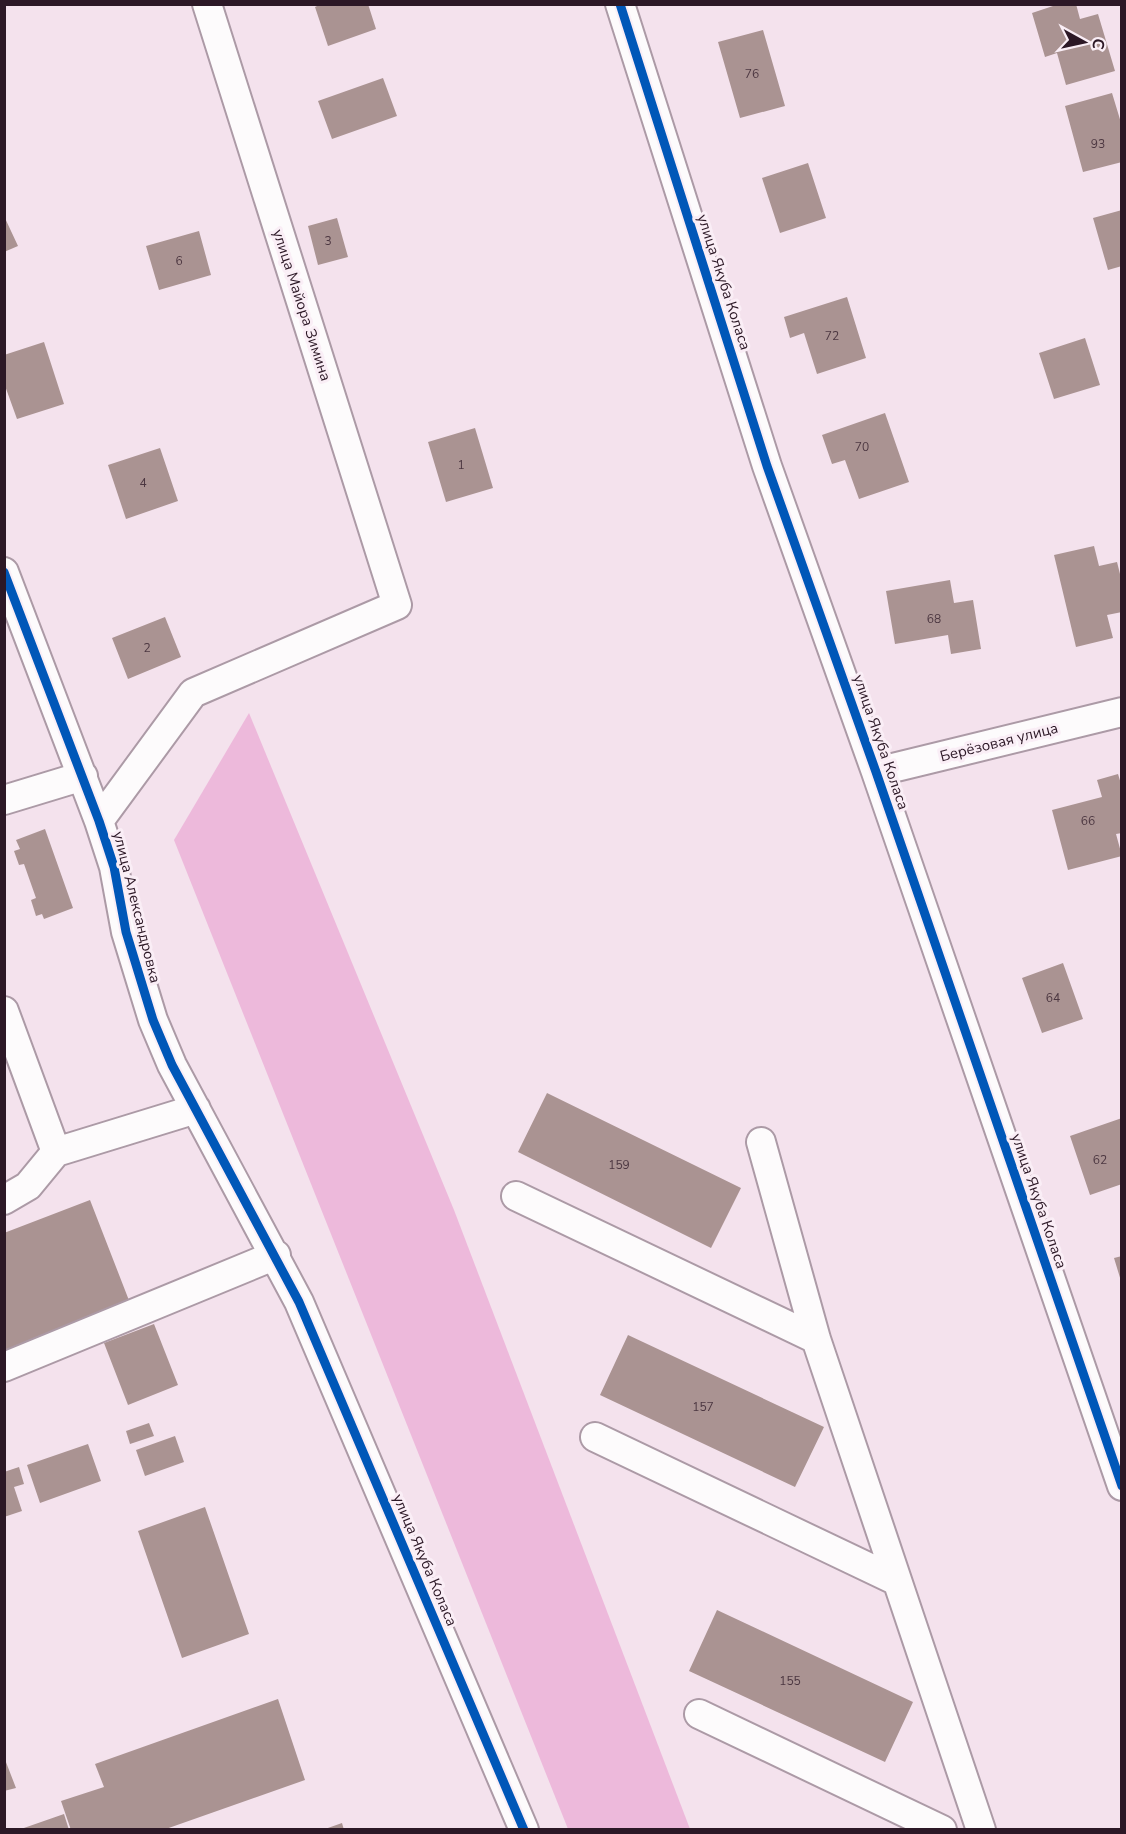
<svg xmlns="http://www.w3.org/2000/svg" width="1126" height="1834" viewBox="0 0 1126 1834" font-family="'Nunito Sans',sans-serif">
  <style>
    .forest { fill: #edb9db }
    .building { fill: #aa9392 }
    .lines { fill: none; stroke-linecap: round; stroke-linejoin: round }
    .minor-casing { stroke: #ac9aa6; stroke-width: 32 }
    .minor { stroke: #fdfbfc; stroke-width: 28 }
    .cycleway-casing { stroke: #faeef6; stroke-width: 13 }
    .cycleway { stroke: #0057b8; stroke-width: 9 }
    .labels { text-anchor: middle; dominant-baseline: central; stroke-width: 6; stroke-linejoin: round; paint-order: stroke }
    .number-label { font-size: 12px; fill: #4c3741 }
    .street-label { font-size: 15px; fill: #2c1826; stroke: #faeef6 }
  </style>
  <rect width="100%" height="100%" fill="#f4e2ed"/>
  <path class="forest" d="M249 713 454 1210 690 1829H568L174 840Z"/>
  <path class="building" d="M321 4H368L376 29 328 46 315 7Z
    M1059 4H1076L1080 19 1098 14 1115 71 1066 85 1057 53 1045 57 1032 13Z
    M763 30 785 106 740 118 718 42Z
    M383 78 397 116 332 139 318 101Z
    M1112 93 1122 126V162L1083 172 1065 106Z
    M808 163 826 218 780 233 762 178Z
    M1122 210V266L1108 270 1093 218Z
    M4 216 18 246 4 252Z
    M337 218 348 257 318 265 308 226Z
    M199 231 211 275 159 290 146 246Z
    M847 297 866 358 817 374 804 333 790 338 784 317Z
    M1085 338 1100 385 1054 399 1039 353Z
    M44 342 64 404 17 419 4 383V355Z
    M885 413 909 482 859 499 845 460 832 464 822 435Z
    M475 428 493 488 446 502 428 442Z
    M160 448 178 501 126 519 108 465Z
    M1094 546 1099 566 1117 562 1122 582V612L1107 615 1113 638 1076 647 1054 555Z
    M950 580 954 603 973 600 981 649 951 654 948 635 895 644 886 591Z
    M165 617 181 657 128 679 112 638Z
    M1118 774 1122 787V833L1116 834 1122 856 1068 870 1052 810 1102 797 1097 780Z
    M45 829 73 908 44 919 42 914 36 916 31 900 36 898 24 864 19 865 14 851 20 849 16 840Z
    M1063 963 1083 1019 1042 1033 1022 978Z
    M547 1093 741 1188 711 1248 518 1152Z
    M1122 1118V1184L1090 1195 1070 1136Z
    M90 1200 130 1303 4 1351V1233Z
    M1122 1256V1281H1121L1114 1258Z
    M154 1324 178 1385 128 1405 104 1343Z
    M628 1335 824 1427 795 1487 600 1395Z
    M149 1423 154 1436 130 1444 126 1431Z
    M175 1436 184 1462 145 1476 136 1450Z
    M88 1444 101 1481 40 1503 27 1465Z
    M19 1467 24 1484 14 1487 22 1511 4 1517V1472Z
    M205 1507 249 1634 182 1658 138 1531Z
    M717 1610 913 1702 885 1762 689 1671Z
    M278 1699 305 1780 163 1830H71L61 1801 104 1787 95 1764Z
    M4 1757 16 1788 4 1791Z
    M64 1814 69 1830H21V1829Z
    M342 1823 344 1830H325V1829Z"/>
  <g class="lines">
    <g class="minor-casing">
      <path id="minor" d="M620 4 767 466 876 772 1122 1486
        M4 572 99 821 114 867 126 932 153 1020 172 1065 299 1302 524 1830
        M876 772 1122 712
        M4 800 83 776
        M99 821 193 693 397 605 207 4
        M4 1011 56 1152 28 1186 4 1200
        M761 1142 816 1339 981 1830
        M56 1152 196 1109
        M516 1196 816 1339
        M4 1367 276 1255
        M595 1437 897 1581
        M699 1714 942 1830"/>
    </g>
    <use href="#minor" class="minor"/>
    <g class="cycleway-casing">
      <path id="cycleway" d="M620 4 767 466 876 772 1122 1486
        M4 572 99 821 114 867 126 932 153 1020 172 1065 299 1302 524 1830"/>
    </g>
    <use href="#cycleway" class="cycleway"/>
  </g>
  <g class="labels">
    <g class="number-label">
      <text x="752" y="74">76</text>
      <text x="1098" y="144">93</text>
      <text x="328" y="241">3</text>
      <text x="179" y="261">6</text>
      <text x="832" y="336">72</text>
      <text x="862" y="447">70</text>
      <text x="461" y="465">1</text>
      <text x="143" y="483">4</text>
      <text x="934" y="619">68</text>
      <text x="147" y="648">2</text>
      <text x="1088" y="821">66</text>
      <text x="1053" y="998">64</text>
      <text x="1100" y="1160">62</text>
      <text x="619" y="1165">159</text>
      <text x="703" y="1407">157</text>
      <text x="790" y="1681">155</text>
    </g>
    <g class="street-label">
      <text transform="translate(724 282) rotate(72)">улица Якуба Коласа</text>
      <text transform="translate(302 305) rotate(72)">улица Майора Зимина</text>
      <text transform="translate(881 742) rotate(71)">улица Якуба Коласа</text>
      <text transform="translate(999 742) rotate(-14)">Берёзовая улица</text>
      <text transform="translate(137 907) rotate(76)">улица Александровка</text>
      <text transform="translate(1039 1201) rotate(71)">улица Якуба Коласа</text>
      <text transform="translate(425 1560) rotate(67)">улица Якуба Коласа</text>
    </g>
  </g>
  <rect width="1126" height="1834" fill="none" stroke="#2c1826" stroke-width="12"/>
  <g transform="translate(1084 42) rotate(98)" stroke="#faeef6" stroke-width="4.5" paint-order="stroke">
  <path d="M0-4.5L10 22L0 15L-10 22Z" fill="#2c1826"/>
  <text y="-9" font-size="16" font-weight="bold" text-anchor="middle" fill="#2c1826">С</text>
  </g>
</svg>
